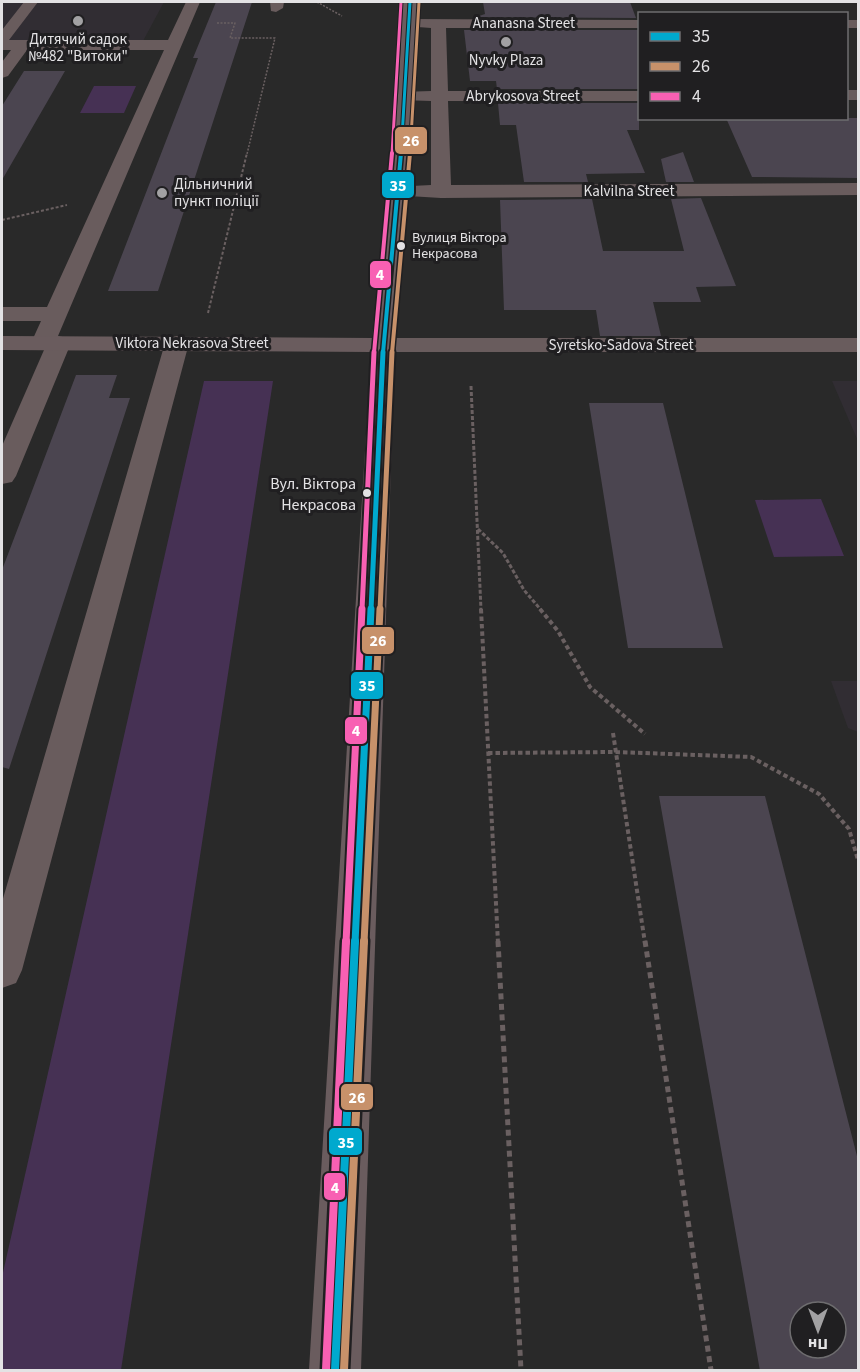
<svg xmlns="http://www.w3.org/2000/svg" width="860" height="1372" viewBox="0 0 860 1372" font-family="'Source Sans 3',sans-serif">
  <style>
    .built { fill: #312d33 }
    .green { fill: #463154 }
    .building { fill: #4b4550; fill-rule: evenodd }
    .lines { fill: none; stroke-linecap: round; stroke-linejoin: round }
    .path-far4 { stroke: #6a6061; stroke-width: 1.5; stroke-dasharray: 2 1.5; stroke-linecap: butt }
    .path-far3 { stroke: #6a6061; stroke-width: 2; stroke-dasharray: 3 2; stroke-linecap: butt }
    .path-far2 { stroke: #6a6061; stroke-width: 3; stroke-dasharray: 4 2; stroke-linecap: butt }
    .path-far1 { stroke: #6a6061; stroke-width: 4; stroke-dasharray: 4.5 3; stroke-linecap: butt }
    .path { stroke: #6a6061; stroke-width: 5; stroke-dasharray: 6 4.5; stroke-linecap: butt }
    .minor { fill: #695c5d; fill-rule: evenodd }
    .major { fill: #6a5c5e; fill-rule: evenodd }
    .bus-1-far4-casing { stroke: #201f21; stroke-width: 5 }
    .bus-1-far3-casing { stroke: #201f21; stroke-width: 7 }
    .bus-1-far2-casing { stroke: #201f21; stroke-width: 9 }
    .bus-1-far1-casing { stroke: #201f21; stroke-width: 11 }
    .bus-1-casing { stroke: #201f21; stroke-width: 13 }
    .bus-2-far4-casing { stroke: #201f21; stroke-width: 5 }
    .bus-2-far3-casing { stroke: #201f21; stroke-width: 7 }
    .bus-2-far2-casing { stroke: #201f21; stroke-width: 9 }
    .bus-2-far1-casing { stroke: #201f21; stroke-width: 11 }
    .bus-2-casing { stroke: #201f21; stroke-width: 13 }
    .bus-3-far4-casing { stroke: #201f21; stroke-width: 5 }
    .bus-3-far3-casing { stroke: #201f21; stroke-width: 7 }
    .bus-3-far2-casing { stroke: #201f21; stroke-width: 9 }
    .bus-3-far1-casing { stroke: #201f21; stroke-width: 11 }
    .bus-3-casing { stroke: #201f21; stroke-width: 13 }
    .bus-1-far4 { stroke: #00a9ce; stroke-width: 3 }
    .bus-1-far3 { stroke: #00a9ce; stroke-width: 4 }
    .bus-1-far2 { stroke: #00a9ce; stroke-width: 5 }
    .bus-1-far1 { stroke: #00a9ce; stroke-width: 7 }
    .bus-1 { stroke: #00a9ce; stroke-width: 8 }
    .bus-2-far4 { stroke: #c7916a; stroke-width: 3 }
    .bus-2-far3 { stroke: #c7916a; stroke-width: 4 }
    .bus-2-far2 { stroke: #c7916a; stroke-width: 5 }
    .bus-2-far1 { stroke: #c7916a; stroke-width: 7 }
    .bus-2 { stroke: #c7916a; stroke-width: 8 }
    .bus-3-far4 { stroke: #f860b3; stroke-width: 3 }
    .bus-3-far3 { stroke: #f860b3; stroke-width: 4 }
    .bus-3-far2 { stroke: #f860b3; stroke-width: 5 }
    .bus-3-far1 { stroke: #f860b3; stroke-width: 7 }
    .bus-3 { stroke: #f860b3; stroke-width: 8 }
    .poi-dot { fill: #a2a1a3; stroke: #201f21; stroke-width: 2 }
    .bus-dot { fill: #e3e2e4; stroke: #201f21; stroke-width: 2 }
    .labels { text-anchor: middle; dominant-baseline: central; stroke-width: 6; stroke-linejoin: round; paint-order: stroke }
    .far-bus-label { font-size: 14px; fill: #e3e2e4; stroke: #201f21; text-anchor: start }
    .far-street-label { font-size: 15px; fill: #e3e2e4; stroke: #201f21 }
    .far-poi-label { font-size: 15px; fill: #e3e2e4; stroke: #201f21 }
    .bus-label { font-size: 16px; fill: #e3e2e4; stroke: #201f21; text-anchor: end }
    .line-badge { stroke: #201f21; stroke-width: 2 }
    .badge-label { font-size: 16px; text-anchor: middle; font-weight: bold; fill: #fff }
  </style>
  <rect width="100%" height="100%" fill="#292929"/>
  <path class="built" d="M2 2H164L143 41 2 40Z
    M832 381H858V441Z
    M831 681H858V732L848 728Z"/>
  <path class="green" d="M94 86H136L124 113H80Z
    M204 381H273L121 1370H2V1277Z
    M821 499 844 556 774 557 755 500Z"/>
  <path class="building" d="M216 2H252L158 291H108L198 58H193Z
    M483 2H630L636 18 476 17 485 14Z
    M464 30H639V89H497L496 81H470Z
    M24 71H65L2 180V106Z
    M498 103H639V130H627L645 173 586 174 588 182H524L516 125H500Z
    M726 118H858V178L752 177Z
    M683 152 694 182H666L661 159Z
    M701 198 736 286 696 287 701 302H653L661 336H600L596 310H504L500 200 592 199 603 251H684L671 199Z
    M76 375H117L109 398H130L9 769 2 767V570Z
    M589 403H663L723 648H628Z
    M659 796H765L858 1160V1371H760ZM800 1312H836V1348H800Z"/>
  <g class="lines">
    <path class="path-far4" d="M317 2 342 16
      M217 23H235L230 38H275L247 154"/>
    <path class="path-far3" d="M2 220 67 205
      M208 313 247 153"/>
    <path class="path-far2" d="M471 386 481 610
      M478 529 503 553 524 590 541 610"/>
    <path class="path-far1" d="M481 609 498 943
      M540 609 558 631 590 687 645 734
      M613 733 645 943
      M488 753 616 752 751 757 819 794 849 829 858 860"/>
    <path class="path" d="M498 941 521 1370
      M645 941 711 1370"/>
    <path class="minor" d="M24 2H38L9 40H168L186 2H200L58 336 67 338 71 343 16 476 12 482 2 484V446L44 350 35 348 31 343 41 321H2V307H47L164 50H27L8 76 2 78V62L11 50H2V30Z
      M270 2H284L283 8 276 12 271 11Z
      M409 19 640 20V28H446L448 91H640V101H448L451 185 858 183V195L441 198 392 195 389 191 392 187 431 185V101L400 100 398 96 400 92 431 91V28L404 26 402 23 404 20Z
      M846 20H858V28H846Z
      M846 90H858V100H846Z
      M177 336 185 338 189 343 22 970 16 983 2 988V902L165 343 169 338Z
      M383 338H858V352H383L375 350 371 345 375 340Z"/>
    <path class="major" d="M403 2H417L414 96 395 345 361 1370H309L371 352 2 350V336L372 338 398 96Z"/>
    <g class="bus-1-far4-casing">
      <path id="bus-1-far4" d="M401 154 410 2"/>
    </g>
    <g class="bus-1-far3-casing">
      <path id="bus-1-far3" d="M383 353 401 153"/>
    </g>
    <g class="bus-1-far2-casing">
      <path id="bus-1-far2" d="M371 610 383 352"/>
    </g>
    <g class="bus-1-far1-casing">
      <path id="bus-1-far1" d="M355 943 371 609"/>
    </g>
    <g class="bus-1-casing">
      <path id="bus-1" d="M335 1370 355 941"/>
    </g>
    <g class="bus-2-far4-casing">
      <path id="bus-2-far4" d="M410 154 419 2"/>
    </g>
    <g class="bus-2-far3-casing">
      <path id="bus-2-far3" d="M392 353 410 153"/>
    </g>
    <g class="bus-2-far2-casing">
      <path id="bus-2-far2" d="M380 610 392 352"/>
    </g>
    <g class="bus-2-far1-casing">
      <path id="bus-2-far1" d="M364 943 380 609"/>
    </g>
    <g class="bus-2-casing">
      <path id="bus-2" d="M344 1370 364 941"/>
    </g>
    <g class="bus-3-far4-casing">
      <path id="bus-3-far4" d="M392 154 401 2"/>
    </g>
    <g class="bus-3-far3-casing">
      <path id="bus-3-far3" d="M374 353 392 153"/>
    </g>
    <g class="bus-3-far2-casing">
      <path id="bus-3-far2" d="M362 610 374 352"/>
    </g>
    <g class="bus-3-far1-casing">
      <path id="bus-3-far1" d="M346 943 362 609"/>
    </g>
    <g class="bus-3-casing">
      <path id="bus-3" d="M326 1370 346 941"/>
    </g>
    <use href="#bus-1-far4" class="bus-1-far4"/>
    <use href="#bus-1-far3" class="bus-1-far3"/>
    <use href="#bus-1-far2" class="bus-1-far2"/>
    <use href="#bus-1-far1" class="bus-1-far1"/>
    <use href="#bus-1" class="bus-1"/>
    <use href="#bus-2-far4" class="bus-2-far4"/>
    <use href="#bus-2-far3" class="bus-2-far3"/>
    <use href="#bus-2-far2" class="bus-2-far2"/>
    <use href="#bus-2-far1" class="bus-2-far1"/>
    <use href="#bus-2" class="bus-2"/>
    <use href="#bus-3-far4" class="bus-3-far4"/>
    <use href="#bus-3-far3" class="bus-3-far3"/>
    <use href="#bus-3-far2" class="bus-3-far2"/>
    <use href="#bus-3-far1" class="bus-3-far1"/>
    <use href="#bus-3" class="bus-3"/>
  </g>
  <g class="poi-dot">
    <circle cx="78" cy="21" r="6"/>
    <circle cx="506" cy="42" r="6"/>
    <circle cx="162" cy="193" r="6"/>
  </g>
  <g class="bus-dot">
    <circle cx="401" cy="246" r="5"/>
    <circle cx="367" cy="493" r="5"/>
  </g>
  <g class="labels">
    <g class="far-bus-label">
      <text x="412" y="238">Вулиця Віктора<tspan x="412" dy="16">Некрасова</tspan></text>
    </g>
    <g class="far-street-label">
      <text x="524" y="23">Ananasna Street</text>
      <text x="523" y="96">Abrykosova Street</text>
      <text x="629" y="191">Kalvilna Street</text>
      <text x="192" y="343">Viktora Nekrasova Street</text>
      <text x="621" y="345">Syretsko-Sadova Street</text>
    </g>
    <g class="far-poi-label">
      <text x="78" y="39">Дитячий садок<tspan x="78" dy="17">№482 "Витоки"</tspan></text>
      <text x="506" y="60">Nyvky Plaza</text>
      <text x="174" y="184" text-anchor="start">Дільничний<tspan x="174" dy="17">пункт поліції</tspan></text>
    </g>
    <g class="bus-label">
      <text x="356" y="484">Вул. Віктора<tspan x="356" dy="21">Некрасова</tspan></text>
    </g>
  </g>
  <g class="line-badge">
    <rect x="394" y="126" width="34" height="29" rx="6" fill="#c7916a"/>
    <rect x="381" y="171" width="34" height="28" rx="6" fill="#00a9ce"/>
    <rect x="369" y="260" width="23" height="29" rx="6" fill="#f860b3"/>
    <rect x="361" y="626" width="34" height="29" rx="6" fill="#c7916a"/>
    <rect x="350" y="671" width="34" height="29" rx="6" fill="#00a9ce"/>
    <rect x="344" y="716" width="24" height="29" rx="6" fill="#f860b3"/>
    <rect x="340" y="1083" width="34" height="28" rx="6" fill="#c7916a"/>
    <rect x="328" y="1127" width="35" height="29" rx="6" fill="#00a9ce"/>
    <rect x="323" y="1172" width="23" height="29" rx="6" fill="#f860b3"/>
  </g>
  <g class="badge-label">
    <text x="411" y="146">26</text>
    <text x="398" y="191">35</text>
    <text x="380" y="280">4</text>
    <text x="378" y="646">26</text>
    <text x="367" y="691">35</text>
    <text x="356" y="736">4</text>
    <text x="357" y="1103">26</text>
    <text x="346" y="1148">35</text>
    <text x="335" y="1193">4</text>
  </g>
  <rect width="860" height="1372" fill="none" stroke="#e3e2e4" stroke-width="6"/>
  <rect x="638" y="12" width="210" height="108" fill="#201f21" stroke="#6e6d6f" stroke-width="1.5"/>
  <rect x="650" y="32" width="30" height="9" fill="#00a9ce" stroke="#6e6d6f" stroke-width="1.5"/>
  <text x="692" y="42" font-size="18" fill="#e3e2e4">35</text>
  <rect x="650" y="62" width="30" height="9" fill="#c7916a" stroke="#6e6d6f" stroke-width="1.5"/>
  <text x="692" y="72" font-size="18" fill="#e3e2e4">26</text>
  <rect x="650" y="92" width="30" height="9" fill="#f860b3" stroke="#6e6d6f" stroke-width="1.5"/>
  <text x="692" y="102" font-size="18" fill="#e3e2e4">4</text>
  <g transform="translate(818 1330) rotate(180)"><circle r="28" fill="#201f21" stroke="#6e6d6f" stroke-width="1.5"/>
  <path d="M0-4.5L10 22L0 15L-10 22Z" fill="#a2a1a3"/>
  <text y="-9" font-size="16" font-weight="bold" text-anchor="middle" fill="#e3e2e4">Пн</text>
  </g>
</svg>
